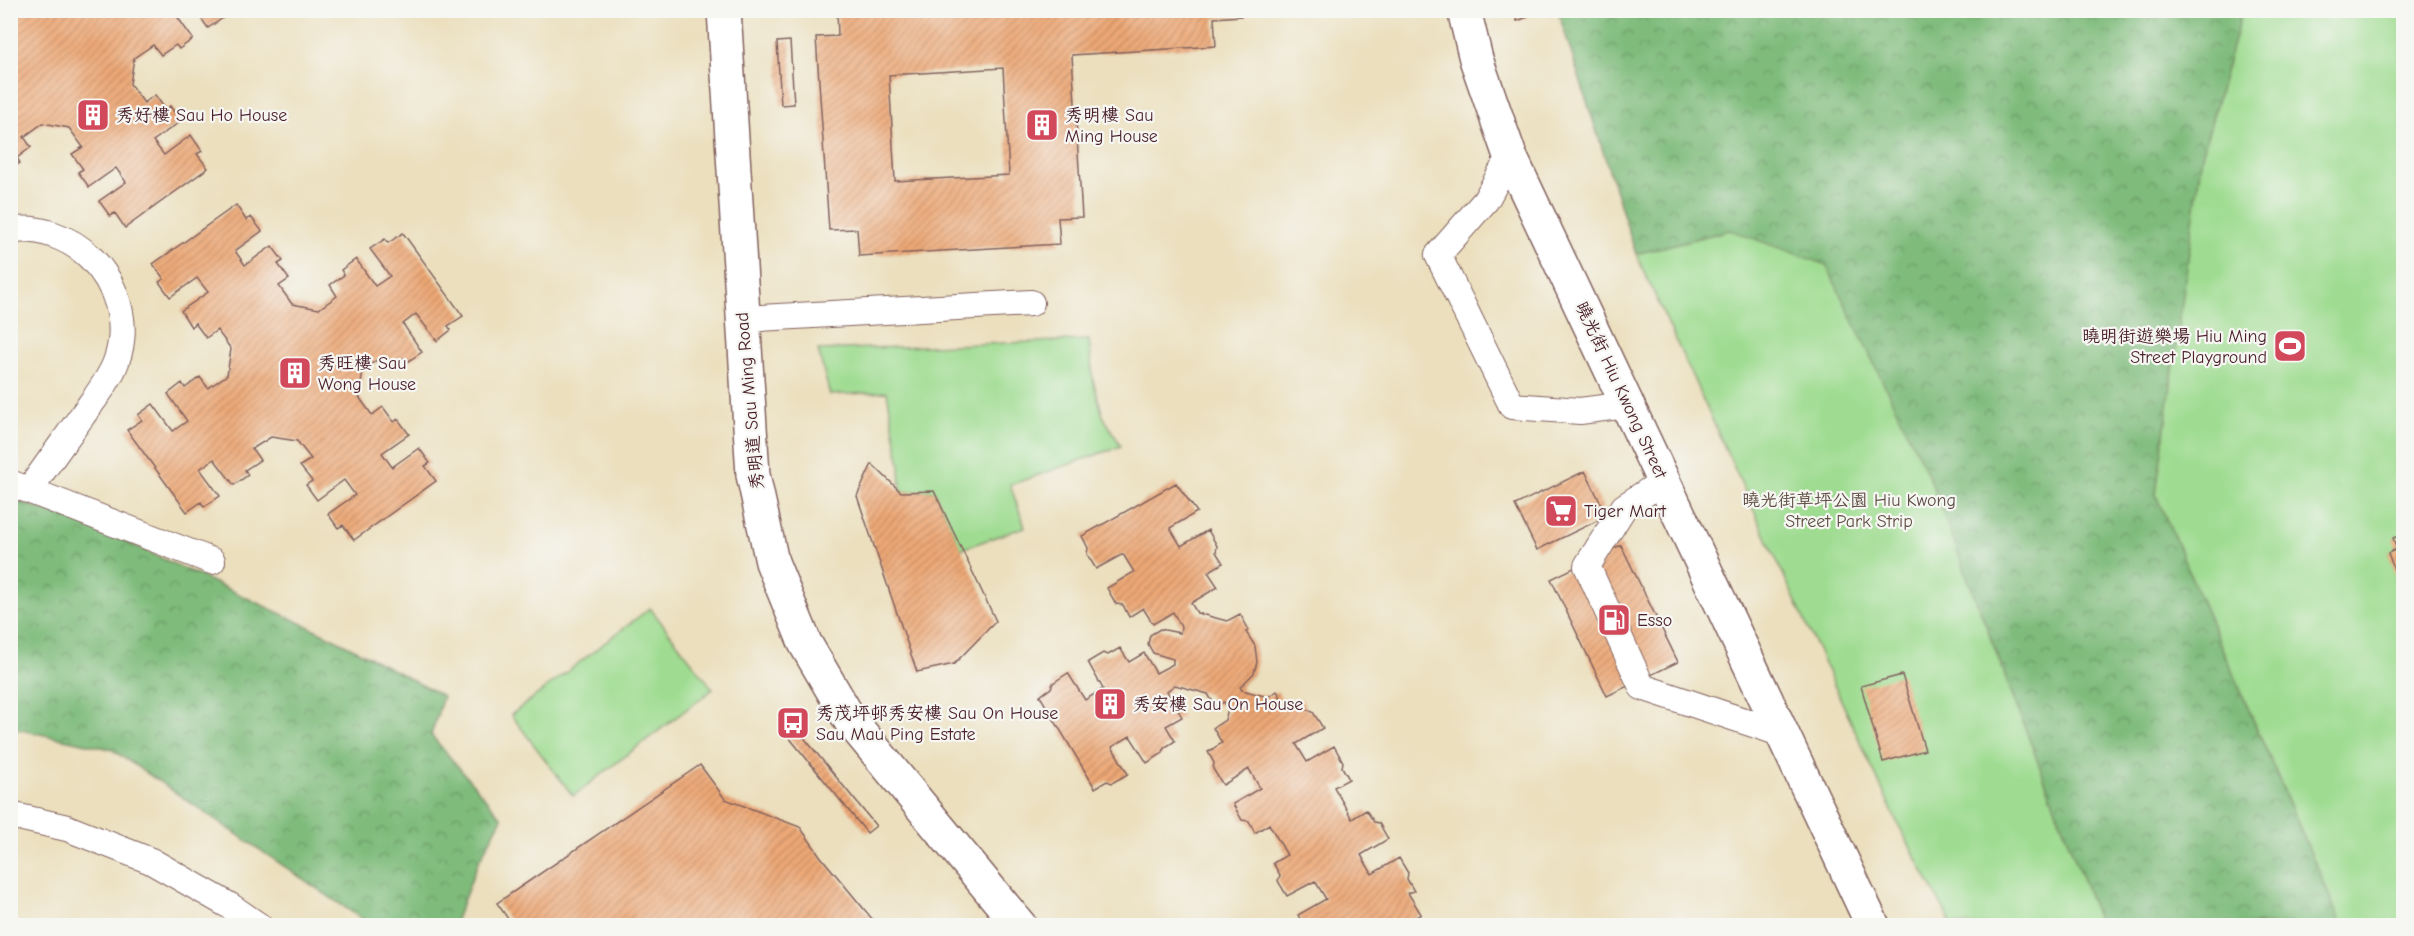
<svg xmlns="http://www.w3.org/2000/svg" width="2414" height="936" viewBox="0 0 2414 936" font-family="'Comic Neue','LXGW WenKai TC',sans-serif">
  <style>
    .forest { fill: url(#forest-crowns); stroke: #646e53; stroke-width: 1.5 }
    .green { fill: #9fdc91; stroke: #747e5e; stroke-width: 1.5 }
    .building { fill: url(#building-hatch); fill-rule: evenodd }
    .lines { fill: none; stroke-linecap: round; stroke-linejoin: round }
    .lane-casing { stroke: #82625e; stroke-width: 28 }
    .secondary-casing { stroke: #82625e; stroke-width: 36 }
    .lane { stroke: #fff; stroke-width: 26 }
    .secondary { stroke: #fff; stroke-width: 33 }
    .labels { text-anchor: middle; dominant-baseline: central; stroke-width: 4.5; stroke-linejoin: round; paint-order: stroke }
    .poi-label { font-size: 18px; fill: #4a1f2b; stroke: #f6f6f2; text-anchor: start }
    .street-label { font-size: 18px; fill: #4a1f2b; stroke: #f6f6f2 }
    .park-label { font-size: 18px; fill: #5f4e44; stroke: #f6f6f2 }
  </style>
  <defs>
    <pattern id="forest-crowns" width="20" height="18" patternUnits="userSpaceOnUse" patternTransform="scale(1.5)"><rect width="20" height="18" fill="#7fbc7b"/><path d="M2 6a3 3 0 1 1 6 0M12 15a3 3 0 1 1 6 0" fill="none" stroke="#6a9865"/></pattern>
    <pattern id="building-hatch" width="6" height="6" patternUnits="userSpaceOnUse" patternTransform="scale(1.5)"><rect width="6" height="6" fill="#eda876"/><path d="M-1 1l2-2M0 6l6-6M5 7l2-2" fill="none" stroke="#c28861"/></pattern>
  </defs>
  <rect width="100%" height="100%" fill="#f6f6f2"/>
  <filter id="ink" filterUnits="userSpaceOnUse"><feTurbulence type="fractalNoise" baseFrequency=".0167" numOctaves="2"/><feDisplacementMap in="SourceGraphic" scale="12" xChannelSelector="R" yChannelSelector="G"/><feConvolveMatrix kernelMatrix="1 2 1 2 8 2 1 2 1" color-interpolation-filters="sRGB"/></filter>
  <filter id="wash" filterUnits="userSpaceOnUse"><feTurbulence type="fractalNoise" baseFrequency=".008" numOctaves="4" result="noise"/><feDisplacementMap in="SourceGraphic" scale="24" xChannelSelector="R" yChannelSelector="G"/><feGaussianBlur stdDeviation="1.35" result="paint"/><feColorMatrix in="noise" values="0 0 0 0 0 0 0 0 0 0 0 0 0 0 0 0 0 1.4 0 .05"/><feComposite in="paint" operator="in"/></filter>
  <g filter="url(#wash)">
    <rect width="100%" height="100%" fill="#ebdfbd"/>
    <path class="forest" d="M1558 11H2242L2202 156 2156 495 2342 925H2100L1930 479 1730 230 1636 254Z
      M10 498 101 530 335 639 443 696 431 735 502 818 478 863 455 922 457 925H371L111 749 11 728Z"/>
    <path class="green" d="M2242 11H2403V925H2342L2156 495 2202 156Z
      M1730 230 1826 265 1930 479 2100 925H1952L1898 824 1636 254Z
      M1089 340 1093 380 1103 416 1121 446 1010 485 1025 527 961 549 934 491 901 492 900 464 887 392 830 395 818 350Z
      M650 608 713 689 573 796 511 715Z"/>
    <g id="blocks">
      <path class="building" d="M10 10H176L174 12 193 39 179 49 176 45 161 55 153 45 134 58 130 84 144 103 155 95 166 110 170 106 181 121 153 141 164 155 191 135 202 151 197 154 208 168 125 228 115 213 110 216 99 201 126 182 116 168 89 187 78 172 83 169 72 154 83 147 69 128 43 123 24 137 31 147 17 158 20 163 10 169Z
        M195 10H224L220 13 223 18 208 28Z
        M837 10H1241V16L1214 18 1216 46 1072 55 1082 217 1058 218 1060 244 859 256 857 229 829 230 816 37 838 36ZM1003 68 1009 175 895 181 889 75Z
        M1513 10H1526L1528 17 1517 21Z
        M790 41 794 104 781 105 777 42Z
        M236 205 246 220 251 217 262 231 235 251 245 265 272 246 283 261 278 264 289 279 279 286 292 304 319 309 337 296 330 285 344 275 341 270 356 259 375 286 390 276 370 249 385 239 388 243 403 233 463 316 448 326 451 330 437 341 416 314 403 324 422 352 407 362 404 358 390 368 381 357 363 370 359 397 372 415 383 407 394 422 398 419 409 434 382 453 392 467 419 448 430 463 425 466 436 481 354 540 343 525 338 528 328 514 355 495 344 480 317 500 306 485 312 481 300 466 311 459 297 441 271 437 252 449 260 460 245 470 248 475 234 485 214 459 200 469 220 496 204 507 201 502 187 512 127 430 142 420 138 415 153 404 173 431 187 421 168 394 182 383 185 388 200 377 208 388 227 375 231 349 217 330 206 338 195 323 191 327 181 311 208 292 197 278 170 297 159 282 164 279 153 264Z
        M872 464 901 492 934 491 996 621 954 664 917 672 857 496Z
        M1585 471 1607 516 1537 550 1515 505Z
        M1176 483 1197 512 1170 528 1181 546 1208 530 1217 546 1216 552 1223 563 1208 572 1218 587 1191 603 1197 613 1227 621 1240 614 1249 630 1246 632 1255 646 1257 662 1254 673 1240 687 1242 690 1268 697 1277 691 1287 707 1301 699 1308 710 1313 712 1323 728 1296 744 1307 762 1334 746 1343 762 1342 767 1349 779 1334 787 1352 819 1366 810 1374 822 1379 823 1388 839 1361 855 1372 874 1399 858 1408 873 1407 879 1414 891 1408 893 1421 914 1402 926H1304L1298 915 1326 899 1315 881 1287 896 1278 881 1280 875 1273 863 1287 855 1269 824 1255 833 1249 821 1242 820 1233 804 1260 788 1249 769 1223 785 1213 769 1214 763 1208 752 1222 743 1213 728 1225 720 1228 709 1224 702 1215 706 1208 694 1175 685 1167 691 1182 717 1166 726 1175 741 1164 748 1163 753 1147 763 1130 736 1112 747 1128 774 1112 783 1107 781 1095 788 1040 696 1051 688 1053 683 1068 673 1085 700 1103 689 1088 662 1103 653 1108 655 1120 648 1129 662 1144 653 1156 673 1173 664V659L1153 653 1148 644 1150 635 1160 629 1180 633 1181 627 1173 612 1153 624 1143 608 1129 617 1123 605 1116 604 1107 588 1134 572 1123 554 1096 569 1087 554 1088 548 1082 536Z
        M2395 537 2404 540 2403 593 2388 553 2397 549 2393 538Z
        M1621 545 1678 662 1607 696 1551 579Z
        M1902 675 1925 750 1883 762 1861 686Z
        M797 729 876 826 867 833 788 736Z
        M700 765 725 799 800 827 821 857 878 926H513L497 903Z"/>
    </g>
  </g>
  <g filter="url(#ink)">
    <use href="#blocks" fill-opacity="0" stroke="#82625e" stroke-width="1.5"/>
    <g class="lines">
      <g class="lane-casing">
        <path id="lane" d="M1510 156 1486 200 1438 255 1512 406 1580 411 1627 405
          M10 231C38 225 70 238 90 257 117 284 130 324 116 362 109 381 94 399 82 416 64 441 47 465 29 490
          M743 319 1031 303
          M1664 481 1624 507 1587 566 1642 687 1783 734
          M10 483 212 561
          M10 815 67 828 151 861 230 906 259 926"/>
      </g>
      <g class="secondary-casing">
        <path id="secondary" d="M724 10 753 475 772 562 805 643 850 720 1020 926
          M1464 10 1476 59 1510 156 1873 926"/>
      </g>
      <use href="#lane" class="lane"/>
      <use href="#secondary" class="secondary"/>
    </g>
  </g>
  <defs>
    <g id="building-square" transform="scale(1.725)"><rect x="-9" y="-9" width="18" height="18" rx="4" fill="#d1495b" stroke="#f6f6f2"/><path d="M-4-6H4V6H1V3H-1V6H-4ZM-2.5-4.3h1.7v1.8h-1.7ZM.8-4.3h1.7v1.8H.8ZM-2.5-1h1.7V.8h-1.7ZM.8-1h1.7V.8H.8Z" fill="#fff"/></g>
    <g id="stadium-square" transform="scale(1.725)"><rect x="-9" y="-9" width="18" height="18" rx="4" fill="#d1495b" stroke="#f6f6f2"/><path d="M0-5a6.5 5 0 1 0 0 10a6.5 5 0 1 0 0-10ZM-3.5-1.8h7v3.6h-7Z" fill="#fff"/></g>
    <g id="supermarket-square" transform="scale(1.725)"><rect x="-9" y="-9" width="18" height="18" rx="4" fill="#d1495b" stroke="#f6f6f2"/><path d="M-6-5.5h2.5l.6 2H6L4.5 2H-2.5L-4.4-4H-6ZM-1.5 3.2a1.3 1.3 0 1 0 .1 0ZM3 3.2a1.3 1.3 0 1 0 .1 0Z" fill="#fff"/></g>
    <g id="fuel-square" transform="scale(1.725)"><rect x="-9" y="-9" width="18" height="18" rx="4" fill="#d1495b" stroke="#f6f6f2"/><path d="M-5.5-6h7V0h2V4h1.3V-2.5L3-4.5l.8-.8L6-3V5H2.5V1h-1V6h-7ZM-4.2-4.7v3.2H.2V-4.7Z" fill="#fff"/></g>
    <g id="bus-square" transform="scale(1.725)"><rect x="-9" y="-9" width="18" height="18" rx="4" fill="#d1495b" stroke="#f6f6f2"/><path d="M-5-6H5V4H4V6H2V4H-2V6H-4V4H-5ZM-3.5-4V0h7V-4ZM-3.5 1.2v1.5H-2V1.2ZM2 1.2v1.5H3.5V1.2Z" fill="#fff"/></g>
  </defs>
  <g fill-rule="evenodd">
    <use href="#building-square" x="93" y="115"/>
    <use href="#building-square" x="1042" y="125"/>
    <use href="#stadium-square" x="2290" y="346"/>
    <use href="#building-square" x="295" y="373"/>
    <use href="#supermarket-square" x="1561" y="511"/>
    <use href="#fuel-square" x="1614" y="620"/>
    <use href="#building-square" x="1110" y="704"/>
    <use href="#bus-square" x="793" y="723"/>
  </g>
  <g class="labels">
    <g class="poi-label">
      <text x="116" y="115">秀好樓 Sau Ho House</text>
      <text x="1065" y="115">秀明樓 Sau<tspan x="1065" dy="21">Ming House</tspan></text>
      <text x="2267" y="336" text-anchor="end">曉明街遊樂場 Hiu Ming<tspan x="2267" dy="21">Street Playground</tspan></text>
      <text x="318" y="363">秀旺樓 Sau<tspan x="318" dy="21">Wong House</tspan></text>
      <text x="1584" y="511">Tiger Mart</text>
      <text x="1637" y="620">Esso</text>
      <text x="1133" y="704">秀安樓 Sau On House</text>
      <text x="816" y="713">秀茂坪邨秀安樓 Sau On House<tspan x="816" dy="21">Sau Mau Ping Estate</tspan></text>
    </g>
    <g class="street-label">
      <text transform="translate(1621 390) rotate(65)">曉光街 Hiu Kwong Street</text>
      <text transform="translate(750 401) rotate(-95)">秀明道 Sau Ming Road</text>
    </g>
    <g class="park-label">
      <text x="1849" y="500">曉光街草坪公園 Hiu Kwong<tspan x="1849" dy="21">Street Park Strip</tspan></text>
    </g>
  </g>
  <rect width="2414" height="936" fill="none" stroke="#f6f6f2" stroke-width="36"/>
</svg>
